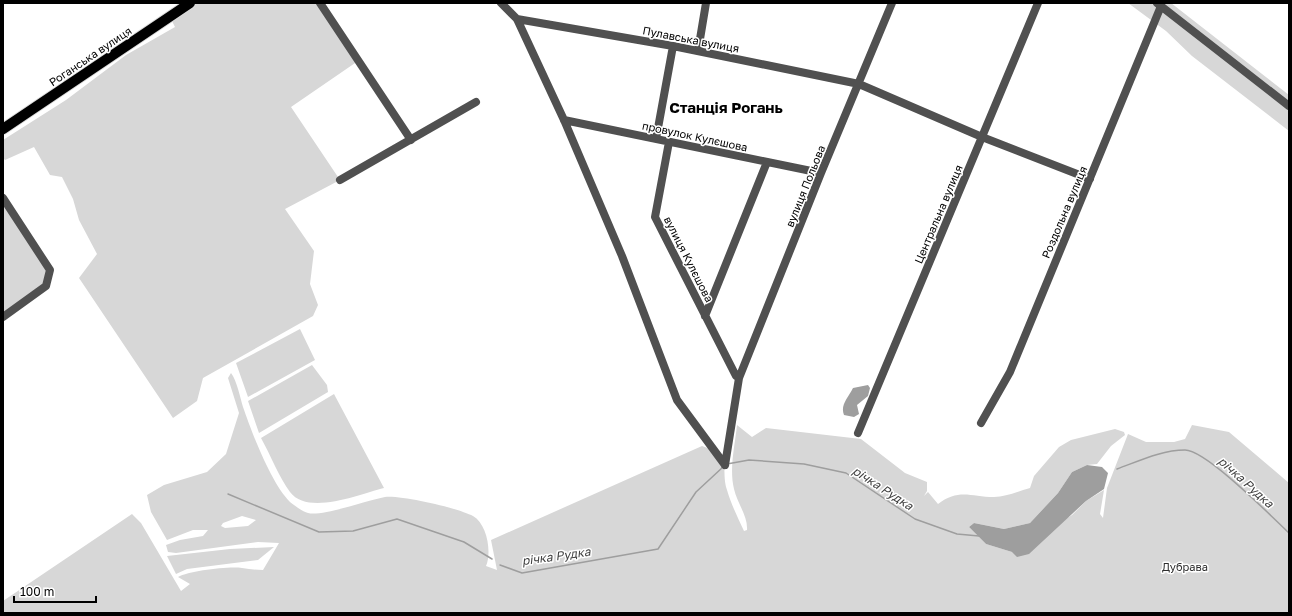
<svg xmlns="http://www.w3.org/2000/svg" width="1292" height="616" viewBox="0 0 1292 616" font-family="'Golos Text',sans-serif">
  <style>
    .green { fill: #d7d7d7; fill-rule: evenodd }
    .water { fill: #9e9e9e }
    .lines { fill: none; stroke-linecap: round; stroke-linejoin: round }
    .stream { stroke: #9e9e9e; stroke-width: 1.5 }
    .major-casing { stroke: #dbdbdb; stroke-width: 12 }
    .minor { stroke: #505050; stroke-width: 8 }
    .major { stroke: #000; stroke-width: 10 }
    .labels { text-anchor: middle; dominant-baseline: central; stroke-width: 3; stroke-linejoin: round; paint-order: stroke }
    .street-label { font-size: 11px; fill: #000; stroke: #fff }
    .park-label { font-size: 11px; fill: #2e2e2e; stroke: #fff }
    .water-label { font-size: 12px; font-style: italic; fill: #3f3f3f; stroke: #fff }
    .district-label { font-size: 15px; font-weight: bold; fill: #000; stroke: #fff }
  </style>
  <rect width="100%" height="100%" fill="#fff"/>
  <path class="green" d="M190 3H320L358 61 291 107 340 180 285 209 314 251 310 284 318 305 313 316 203 378 197 401 173 418 79 278 97 254 79 220 73 199 62 177 50 175 34 147 5 160 3 158V140L66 100 126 55 175 27 170 17Z
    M1128 3H1171L1289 95V131L1192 56 1166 31Z
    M3 198 50 270 46 286 3 317Z
    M300 329 315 360 248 397 236 363Z
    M312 365 327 385 328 392 259 433 248 401Z
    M231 373C237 381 240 397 243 407 252 433 271 483 290 502 294 505 303 512 308 513 321 517 368 500 385 497 401 495 458 508 473 516 487 524 492 552 486 566L497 570 491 540 702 446C734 456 720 469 727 490 731 504 738 518 744 531L747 530C748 516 737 503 734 489 729 469 735 445 737 425L752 437 766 428 861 439 905 473 927 482V491L924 496 928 492 938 504C959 488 971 497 994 497 1006 497 1019 491 1030 488L1034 476 1059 447 1071 440 1115 429 1124 432 1125 435 1111 446 1097 464 1087 465 1072 472 1058 493 1030 523 1004 529 974 523 969 527 986 544 1012 552 1072 515 1086 501 1104 490 1100 514 1103 518 1107 488 1128 434 1146 442H1174L1185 439 1192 425 1229 432 1289 483V613H3V601L132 514 141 523 181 591 190 584 178 577C189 571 228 566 242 568 249 569 255 570 263 570L279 543 258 542 176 553 168 552 166 545 180 540 203 536 208 530H193L167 540 151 512 147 495 164 485 207 472 226 454 239 413 228 378ZM242 516 256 520 248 526 225 528 221 526 223 523Z
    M334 394 384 488C360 494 308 516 290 492 280 479 270 454 261 438Z
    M274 547 258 560 187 569 176 574 167 556 230 549Z"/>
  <path class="water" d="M868 385 870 388 868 396 857 405 859 414 854 417 844 415C840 405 848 398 853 388Z
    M1087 465 1102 467 1108 473 1104 489 1086 501 1029 554 1017 557 1012 552 986 544 969 527 974 523 1004 529 1030 523 1058 493 1072 472Z"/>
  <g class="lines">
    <path class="stream" d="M727 464 749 460 804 464 846 473 915 519 957 534 979 536
      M1117 469C1139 461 1162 450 1185 450 1206 450 1271 516 1289 533
      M228 494 319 532 353 531 397 519 464 542 492 559
      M500 565 522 573 658 549 696 492 723 467"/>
    <g class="major-casing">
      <path id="major" d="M3 129 190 3"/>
    </g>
    <path class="minor" d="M320 3 411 140
      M501 3 517 19 564 120 622 256 677 400 725 465
      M1157 3 1289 106
      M517 19 673 46 859 84 982 137 1090 179
      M698 51 706 3
      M564 120 821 173
      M656 139 673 46
      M669 142 655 217 736 376 739 378
      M340 180 476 102
      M3 198 50 270 46 286 3 317
      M705 316 767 162
      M981 423 1010 372 1161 6
      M858 433 1038 3
      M725 465 739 378 821 173 892 3"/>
    <use href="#major" class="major"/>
  </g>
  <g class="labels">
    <g class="street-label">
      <text transform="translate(691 39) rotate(11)">Пулавська вулиця</text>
      <text transform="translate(90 56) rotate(-34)">Роганська вулиця</text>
      <text transform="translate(695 136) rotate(12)">провулок Кулєшова</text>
      <text transform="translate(805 186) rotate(-68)">вулиця Польова</text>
      <text transform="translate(1064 212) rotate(-67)">Роздольна вулиця</text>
      <text transform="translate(938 214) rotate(-67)">Центральна вулиця</text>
      <text transform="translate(689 259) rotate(63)">вулиця Кулєшова</text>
    </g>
    <g class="park-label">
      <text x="1185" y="566">Дубрава</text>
    </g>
    <g class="water-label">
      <text transform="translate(1246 482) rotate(42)">річка Рудка</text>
      <text transform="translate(883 488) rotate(33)">річка Рудка</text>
      <text transform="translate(556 556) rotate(-8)">річка Рудка</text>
    </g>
    <g class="district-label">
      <text x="726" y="107">Станція Рогань</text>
    </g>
  </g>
  <rect width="1292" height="616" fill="none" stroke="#000000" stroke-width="8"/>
  <path d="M14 596v6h82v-6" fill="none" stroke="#000000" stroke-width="2"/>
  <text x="20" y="596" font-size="12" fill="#000000" stroke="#ffffff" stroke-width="3" paint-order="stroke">100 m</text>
</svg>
